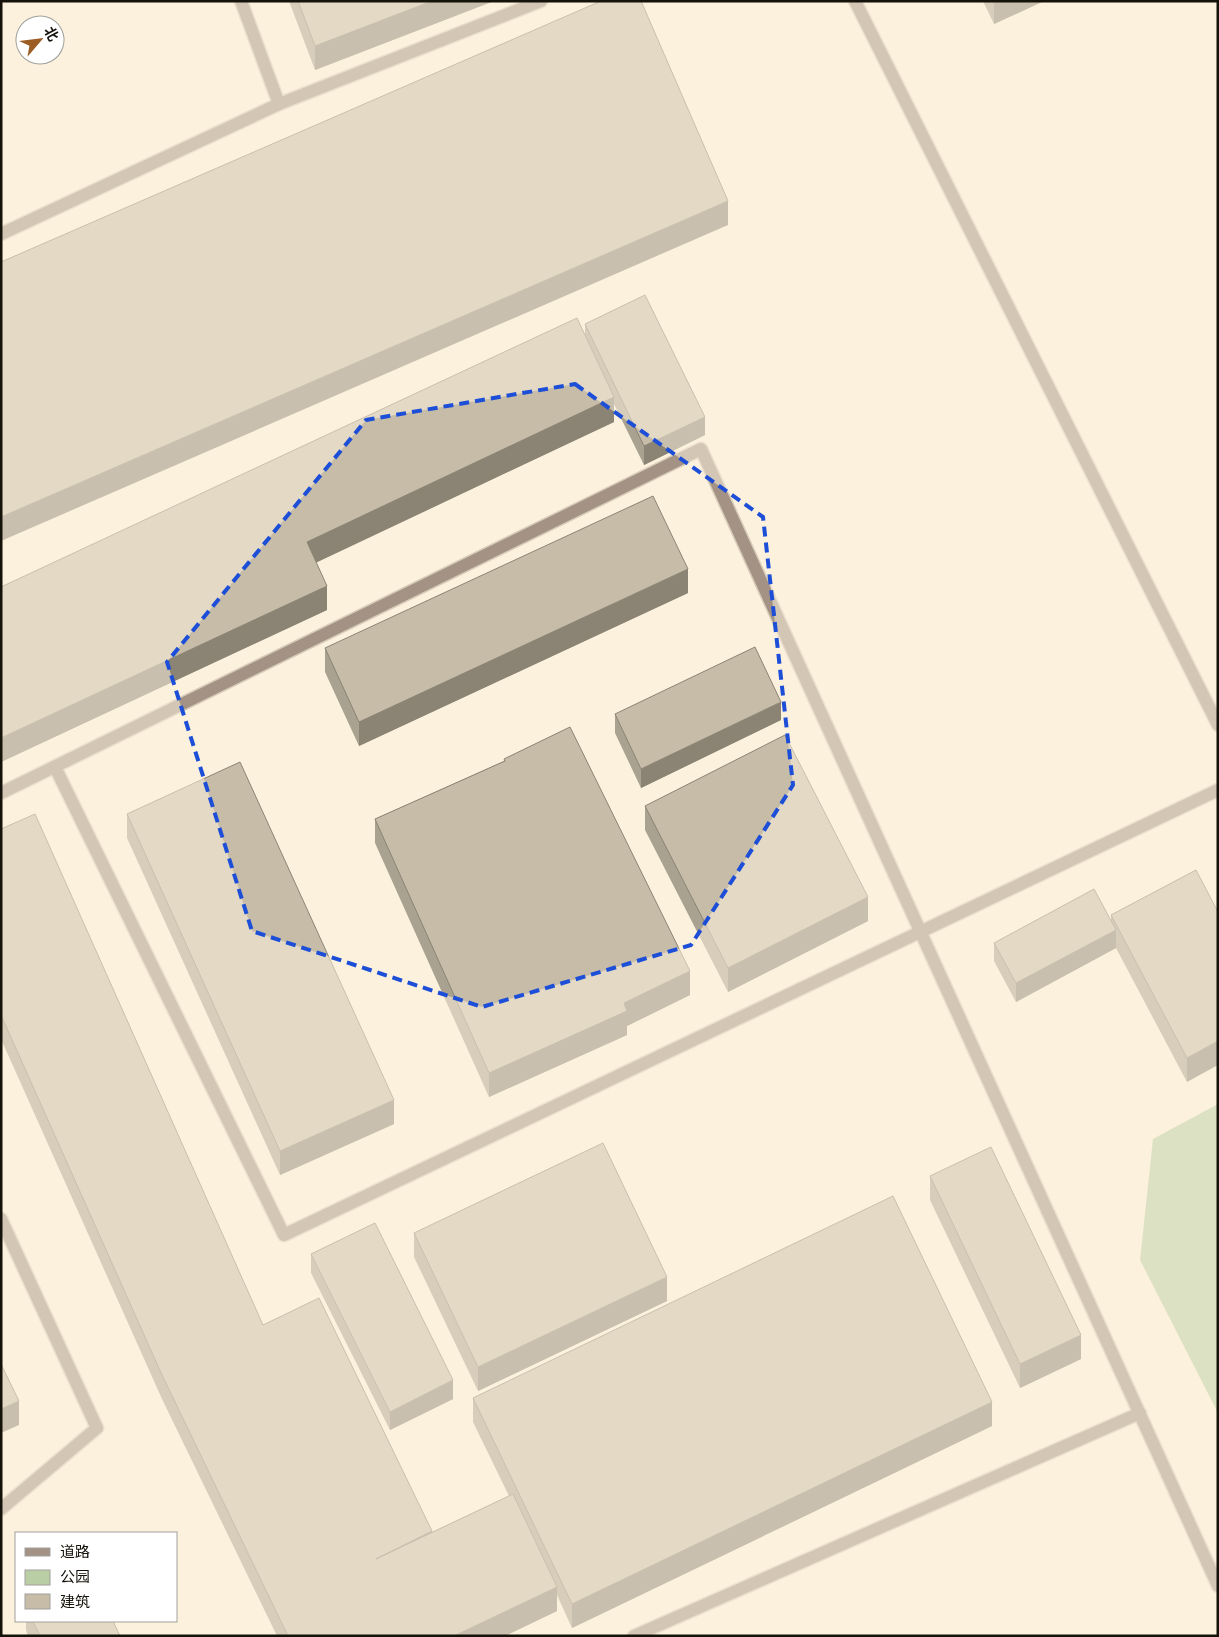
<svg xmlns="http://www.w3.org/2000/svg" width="1219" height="1637" viewBox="0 0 1219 1637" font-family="Literata,'Noto Sans SC',serif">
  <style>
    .green { fill: #b9cea4 }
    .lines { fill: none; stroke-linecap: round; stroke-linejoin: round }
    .service-casing { stroke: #d7cdba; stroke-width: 15 }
    .minor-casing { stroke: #d7cdba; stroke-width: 15 }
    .service { stroke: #a49385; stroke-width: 12 }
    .minor { stroke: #a49385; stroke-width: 12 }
    .wall { fill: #aaa290 }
    .shaded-wall { fill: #8b8475 }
    .building { fill: #c6bca7; stroke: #8b8475 }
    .marked { fill: none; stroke: #1d4ed8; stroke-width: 4; stroke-dasharray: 10 6; stroke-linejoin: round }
  </style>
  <rect width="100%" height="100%" fill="#fcf1dc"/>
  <path class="green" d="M1218 1104V1413L1140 1260 1153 1139Z"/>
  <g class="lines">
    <g class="service-casing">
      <path id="service" d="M241 1 279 104
        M1 793 701 449 1218 1586
        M634 1636 1140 1413"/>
    </g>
    <g class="minor-casing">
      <path id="minor" d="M855 1 1218 725
        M1 234 279 104 541 1
        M55 767 284 1235 1218 790
        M1 1219 97 1428 1 1509"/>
    </g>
    <use href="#service" class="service"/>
    <use href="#minor" class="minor"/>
  </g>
  <path class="wall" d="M289 1H494L315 70Z
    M983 1H1044L994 24Z
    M585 324 705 435 644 465 614 404V422L316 562 327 610 1 762V587L585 334Z
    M688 593 359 746 325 672V648Z
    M615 714 781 720 641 788 615 733Z
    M504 759 690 995 627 1026V1035L489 1097 375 843V819L504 761Z
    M645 806 868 921 728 992 645 830Z
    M127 814 394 1124 280 1175 127 838Z
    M1 829 263 1325 432 1532 509 1496 473 1422V1398L992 1426 572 1628 557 1595V1611L505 1636H277L162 1399 1 1039Z
    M1196 870 1187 1082 1116 948 1016 1002 994 961V943L1111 921V915Z
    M930 1176 1081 1359 1020 1388 930 1200Z
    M414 1233 667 1301 478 1391 414 1257Z
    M311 1254 453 1399 390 1430 311 1273Z
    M26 1621H113L120 1636H28L26 1630Z"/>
  <path class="shaded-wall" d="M432 1H494L315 70V46Z
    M994 1H1044L994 24Z
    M728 201V225L1 541V517Z
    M614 397V422L307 567V542Z
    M705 417V435L644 465V446Z
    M688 569V593L359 746V722Z
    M327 586V610L1 762V738Z
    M781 702V720L641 788V769Z
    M868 897V921L728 992V968Z
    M1116 930V948L1016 1002V983Z
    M690 971V995L627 1026V1035L489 1097V1073L624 1003Z
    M1218 1041V1065L1187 1082V1058Z
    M394 1100V1124L280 1175V1151Z
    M667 1277V1301L478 1391V1367Z
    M1081 1335V1359L1020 1388V1364Z
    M453 1380V1399L390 1430V1412Z
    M19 1401V1425L1 1433V1409Z
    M992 1402V1426L572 1628V1604Z
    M432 1531V1555L376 1559Z
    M557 1587V1611L505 1636H454Z"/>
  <path class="building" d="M298 1H432L315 46Z
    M601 1H641L728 201 1 517V262Z
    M645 295 705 417 644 446 585 324Z
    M577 318 614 397 307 542 327 586 1 738V587Z
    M653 496 688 569 359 722 325 648Z
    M755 647 781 702 641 769 615 714Z
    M570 727 690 971 624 1003 627 1011 489 1073 375 819 505 761 504 759Z
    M785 735 868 897 728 968 645 806Z
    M240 762 394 1100 280 1151 127 814Z
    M35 814 263 1325 319 1298 432 1531 376 1559 513 1494 557 1587 454 1636H288L162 1375 1 1015V829Z
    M1196 870 1218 912V1041L1187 1058 1111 915Z
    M1094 889 1116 930 1016 983 994 943Z
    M603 1143 667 1277 478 1367 414 1233Z
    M991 1147 1081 1335 1020 1364 930 1176Z
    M893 1196 992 1402 572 1604 473 1398Z
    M375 1223 453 1380 390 1412 311 1254Z
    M1 1364 19 1401 1 1409Z
    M33 1621H113L120 1636H40Z"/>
  <path d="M0 0H1219V1637H0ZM575 384 763 517 793 785 691 945 482 1007 252 931 167 662 366 420Z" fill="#fcf1dc" fill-opacity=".55" fill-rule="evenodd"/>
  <path class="marked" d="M575 384 763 517 793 785 691 945 482 1007 252 931 167 662 366 420Z"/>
  <rect width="1219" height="1637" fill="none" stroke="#15120a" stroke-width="5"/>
  <rect x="15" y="1532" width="162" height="90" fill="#ffffff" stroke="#a1a09d"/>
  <rect x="25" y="1548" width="25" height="8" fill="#a49385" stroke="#a1a09d"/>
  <text x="60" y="1557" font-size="15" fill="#15120a">道路</text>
  <rect x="25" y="1570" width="25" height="15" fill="#b9cea4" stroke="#a1a09d"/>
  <text x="60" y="1582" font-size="15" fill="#15120a">公园</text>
  <rect x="25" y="1594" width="25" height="15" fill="#c6bca7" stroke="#a1a09d"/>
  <text x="60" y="1607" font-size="15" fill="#15120a">建筑</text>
  <g transform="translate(40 40) rotate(62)"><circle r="24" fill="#ffffff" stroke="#a1a09d"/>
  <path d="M0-4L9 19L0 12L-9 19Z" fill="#9b5d23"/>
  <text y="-8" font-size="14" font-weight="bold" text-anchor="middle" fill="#15120a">北</text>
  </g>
</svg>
